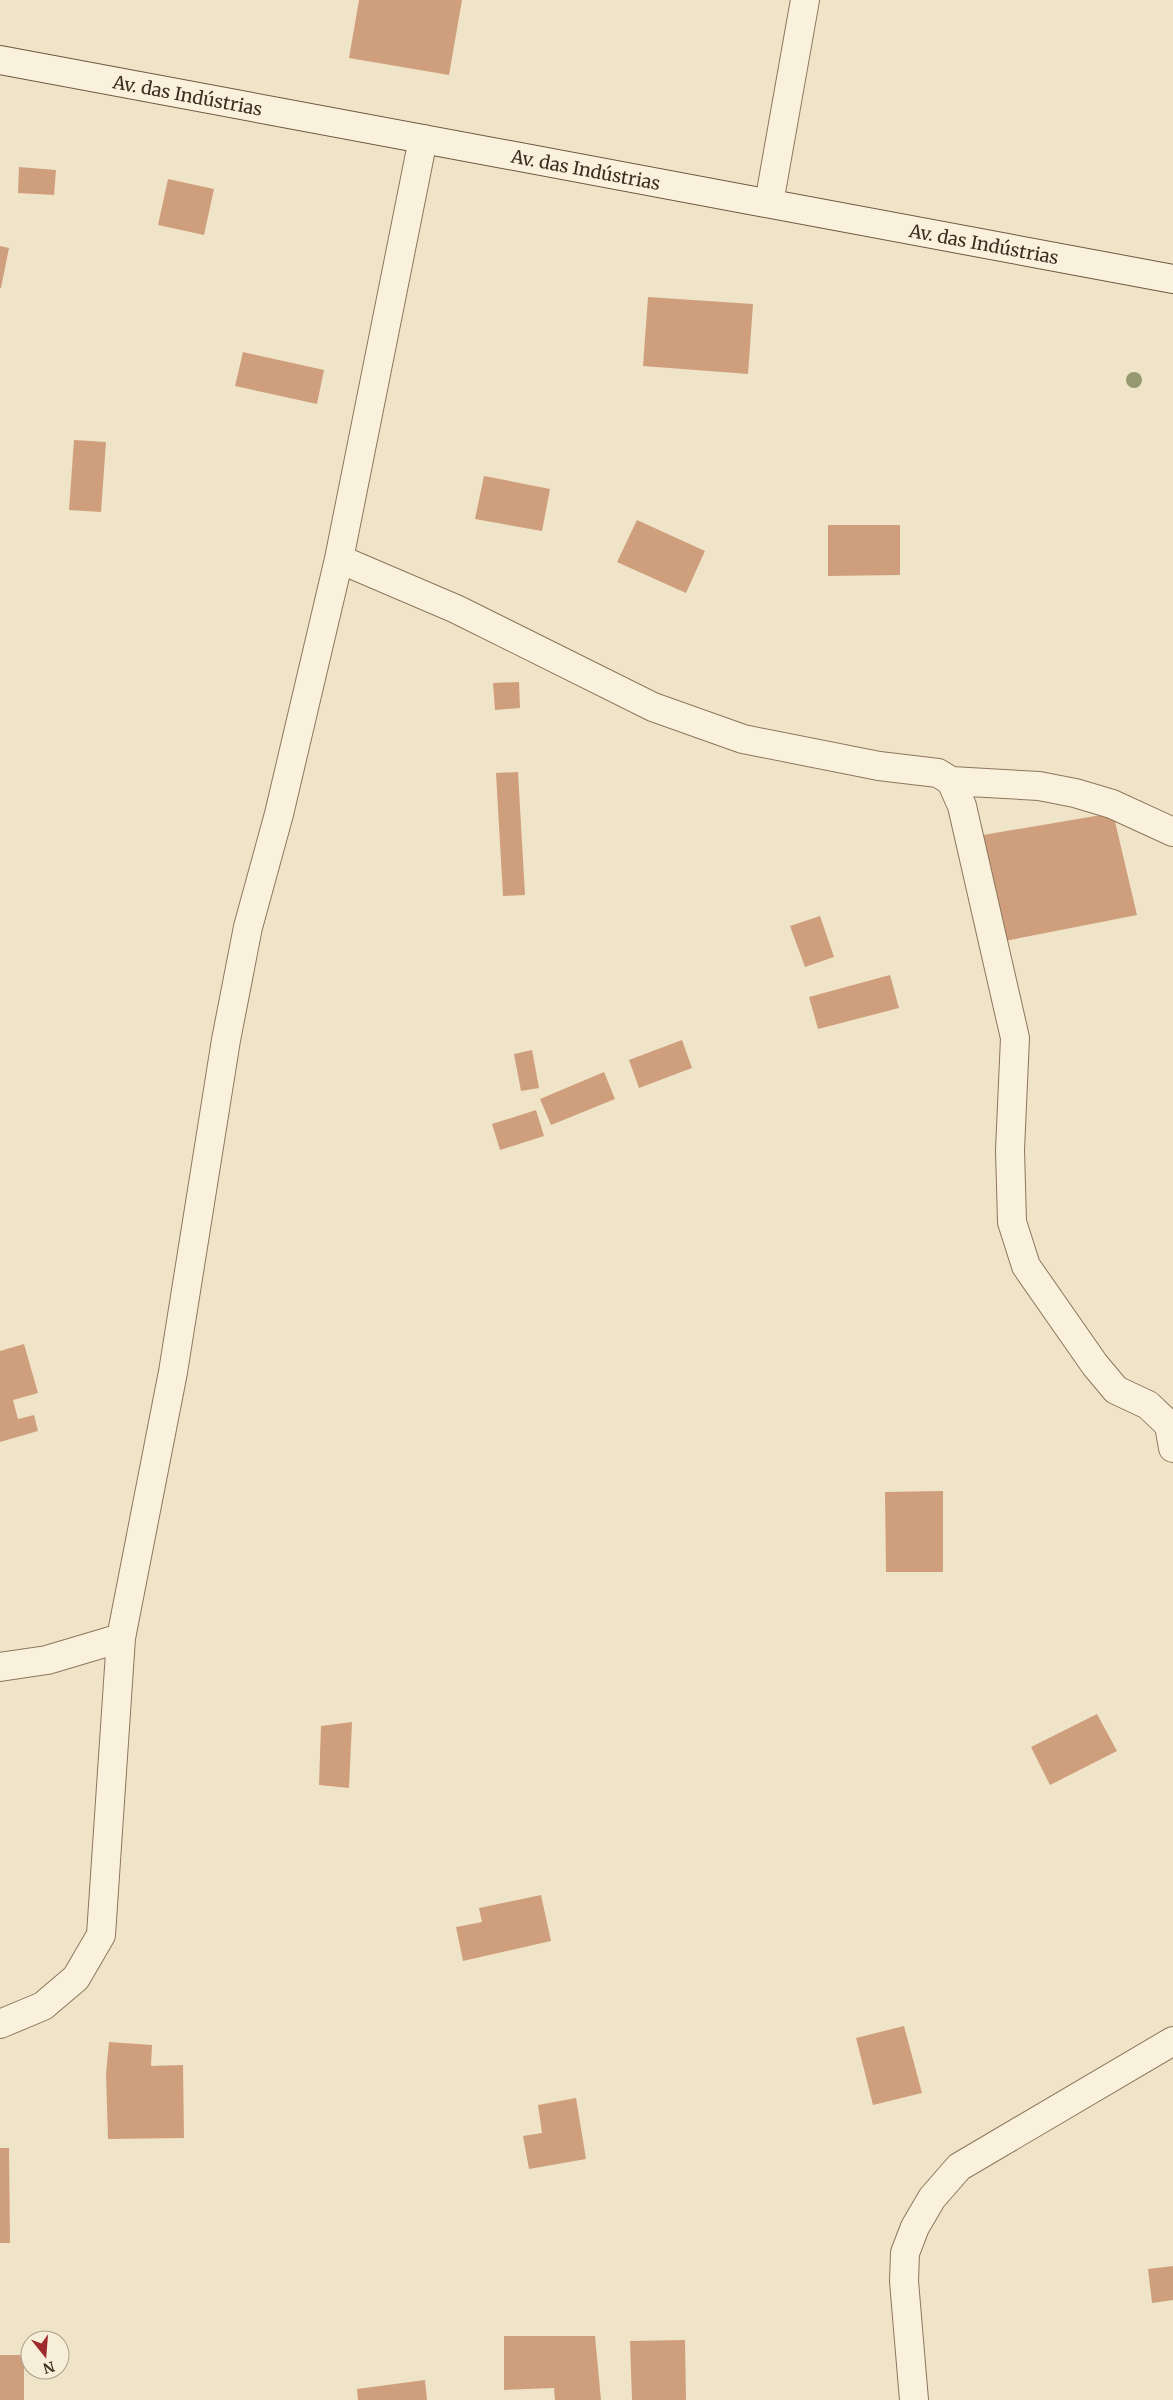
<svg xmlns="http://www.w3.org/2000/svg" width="1173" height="2400" viewBox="0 0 1173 2400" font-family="Merriweather,serif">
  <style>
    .building { fill: #cf9f7d }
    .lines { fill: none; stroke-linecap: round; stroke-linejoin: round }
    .street-casing { stroke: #8d765c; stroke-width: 30 }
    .secondary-casing { stroke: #6f573f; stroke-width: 30 }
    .street { stroke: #faf1dc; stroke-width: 28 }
    .secondary { stroke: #faf1dc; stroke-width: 28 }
    .tree { fill: #96986f }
    .labels { text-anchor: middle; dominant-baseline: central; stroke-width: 4; stroke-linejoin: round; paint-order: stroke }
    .street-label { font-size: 18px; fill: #3d2e20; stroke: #f7eed8 }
  </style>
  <rect width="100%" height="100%" fill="#f0e4c8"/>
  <path class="building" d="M359 0H462L449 75 349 58Z
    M19 167 56 170 54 195 18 193Z
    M168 179 214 189 204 235 158 225Z
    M0 246 9 248 1 288H0Z
    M648 297 753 304 748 374 643 366Z
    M243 352 324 370 317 404 235 386Z
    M74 440 106 442 101 512 69 510Z
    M484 476 550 489 542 531 475 519Z
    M637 520 705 551 686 593 617 562Z
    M828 525H900V575L828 576Z
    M519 682 520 708 495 710 493 683Z
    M518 772 525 895 503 896 496 773Z
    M1113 813 1137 915 1000 942 977 836Z
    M820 916 834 957 805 967 790 926Z
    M890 975 899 1008 818 1029 809 997Z
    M682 1040 692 1068 639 1088 629 1060Z
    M532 1050 539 1088 521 1091 514 1054Z
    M604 1072 615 1099 551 1125 540 1099Z
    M536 1110 544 1136 500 1150 492 1124Z
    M24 1344 38 1393 13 1400 18 1419 34 1415 38 1431 0 1442V1351Z
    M943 1491V1572H886L885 1492Z
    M1097 1714 1117 1751 1050 1785 1031 1747Z
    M352 1722 349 1788 319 1785 321 1726Z
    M541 1895 551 1941 463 1961 456 1927 482 1922 479 1908Z
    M904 2026 922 2093 873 2105 856 2038Z
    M109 2042 152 2045 151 2066 183 2065 184 2138 108 2139 106 2074Z
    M576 2098 586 2159 529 2169 523 2136 542 2133 538 2105Z
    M0 2148H9L10 2243H0Z
    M1173 2266V2300L1152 2303 1148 2269Z
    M504 2336H595L601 2400H555L554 2388 504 2390Z
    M685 2340 686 2400H632L630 2341Z
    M0 2355H24V2400H0Z
    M425 2380 427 2400H358L357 2389Z"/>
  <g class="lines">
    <g class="street-casing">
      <path id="street" d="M769 203 805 0
        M339 559 456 609 653 707 743 739 879 766 938 773 951 781 1039 786 1075 793 1112 804 1173 832
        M951 781 962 806 1015 1038 1010 1150 1012 1222 1026 1266 1095 1365 1116 1390 1148 1405 1169 1425 1173 1448
        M0 1667 47 1660 121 1638
        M0 2024 43 2006 76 1978 101 1935 121 1638 173 1372 226 1040 248 927 279 814 339 559 423 139
        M914 2400 904 2281 905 2253 915 2227 932 2198 959 2167 1173 2041"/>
    </g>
    <g class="secondary-casing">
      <g id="secondary">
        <path id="s1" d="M0 60 1173 279"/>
      </g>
    </g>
    <use href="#street" class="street"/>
    <use href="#secondary" class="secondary"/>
  </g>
  <circle class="tree" cx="1134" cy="380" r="8"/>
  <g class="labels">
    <g class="street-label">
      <text stroke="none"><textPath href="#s1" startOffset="191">Av. das Indústrias</textPath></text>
      <text stroke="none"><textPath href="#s1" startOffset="596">Av. das Indústrias</textPath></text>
      <text stroke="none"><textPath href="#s1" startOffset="1001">Av. das Indústrias</textPath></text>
    </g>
  </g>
  <g transform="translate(45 2355) rotate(163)"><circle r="24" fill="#f7eed8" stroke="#ada18e"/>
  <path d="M0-4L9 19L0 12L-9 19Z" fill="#9e2a2b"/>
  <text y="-8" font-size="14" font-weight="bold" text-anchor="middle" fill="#3d2e20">N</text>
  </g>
</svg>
